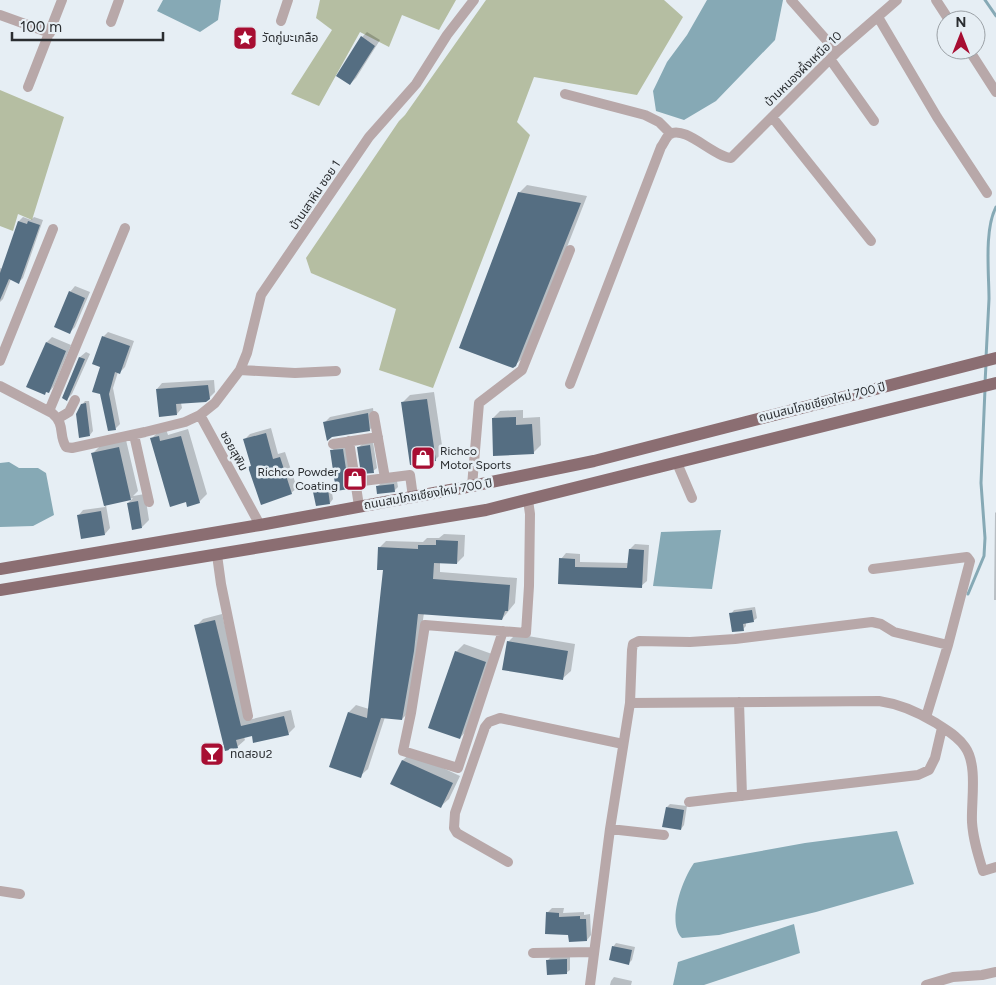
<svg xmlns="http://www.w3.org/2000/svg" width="996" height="985" viewBox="0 0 996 985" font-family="Figtree,'Noto Sans Thai',sans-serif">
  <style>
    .green { fill: #b5bea2 }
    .water { fill: #86a9b5 }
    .shadow { fill: #0003 }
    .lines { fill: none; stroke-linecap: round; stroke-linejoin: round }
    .stream { stroke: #86a9b5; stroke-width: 3 }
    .building { fill: #556e82 }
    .minor { stroke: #b8a8a9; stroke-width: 10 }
    .major { stroke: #8b6e72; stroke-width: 12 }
    .labels { text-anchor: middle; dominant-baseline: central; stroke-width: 5; stroke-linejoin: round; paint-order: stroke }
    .poi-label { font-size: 12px; fill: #2a2d30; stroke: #e6eef4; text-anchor: start }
    .street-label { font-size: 12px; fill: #2a2d30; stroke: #e6eef4 }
  </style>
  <rect width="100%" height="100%" fill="#e6eef4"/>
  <path class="green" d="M320 0H456L439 30 402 15 389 47 360 32 319 106 291 94 332 30 316 18Z
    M486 0H664L683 17 637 95 534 77 517 122 530 135 433 388 379 370 396 309 311 273 306 258 399 121 405 115Z
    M0 90 64 117 32 220 18 214 13 231 0 226Z"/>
  <path class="water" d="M163 0H221L218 20 200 32 157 11Z
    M707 0H783L775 40 716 101 684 120 656 111 653 91 667 62 687 35Z
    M9 462 19 468H38L46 473 54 515 33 526 0 527V463Z
    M721 530 712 589 653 586 661 532Z
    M897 831 914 884 816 912 719 935 682 938C666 923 683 878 694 863L805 843Z
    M794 924 800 953 704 985H673L678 962Z"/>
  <path class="shadow" d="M367 32 380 40 356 78 350 84 362 37Z
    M527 185 587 196 524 357 515 365 519 193Z
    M23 217 31 220 34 217 43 220 23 278 19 282 11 279 3 299 0 302V268L3 269 19 221Z
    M75 286 90 292 75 327 70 332V292Z
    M108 332 134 341 125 367 120 372H118L113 388 120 424 115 429 101 366 103 337Z
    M52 337 71 345 54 386 49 392 47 342Z
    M86 352 90 354 72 394 67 399 63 398 80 357Z
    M214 380 215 392 209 398 181 403 182 408 177 414 157 389 162 383Z
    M434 392 443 452 435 460 402 403 410 395Z
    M85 401H89L93 431 90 435 82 405Z
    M373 408 375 425 369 430 325 422 330 417Z
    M523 410V418L540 417 541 445 533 453 493 418 500 411Z
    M271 428 278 454 285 452 297 488 291 493 249 467 252 465 244 440 250 434Z
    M166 429 168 435 188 429 207 494 199 502 152 438 159 431Z
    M126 440 138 491 133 496 145 494 149 520 142 527 128 503 133 498 106 505 110 528 105 534 78 516 83 510 105 507 93 453 100 446Z
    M373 442 377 468 373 471 358 448 362 444Z
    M349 444 354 482 349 488 337 489 332 451 337 445Z
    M397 481 398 487 394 491 377 487 381 483Z
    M331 487 333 499 330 503 315 492 318 489Z
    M996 512V600H994L995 513Z
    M444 534 465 535 464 556 457 563 440 562V572L517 578 515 603 502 619 424 613 409 712 402 719 385 717 368 769 360 776 349 712 356 705 369 709 385 569 379 548 386 541 423 542 427 538H439Z
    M635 544 649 545 647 581 641 586 559 582 561 559 566 553 580 554V562L629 563 630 549Z
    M755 607 757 618 753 621 746 622V626L743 629 731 614 734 610Z
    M222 614 248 720 291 710 295 727 288 734 253 735 244 737 245 740 237 747 196 626 203 619Z
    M516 634 575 644 571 671 563 678 508 642Z
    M464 644 492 654 467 730 460 738 456 652Z
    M411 753 460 776 449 799 441 806 392 784 403 760Z
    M670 804 687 806 684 825 681 829 667 807Z
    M552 908H564L563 913 584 912V915L590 914 591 935 587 940 569 933 547 913Z
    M616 943 635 947 632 960 629 963 613 947Z
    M570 956V970L566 973 548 960 551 957Z
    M614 977 632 981 631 985H610L611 981Z"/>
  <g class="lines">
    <path class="stream" d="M985 0 996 16
      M986 358C987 338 988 319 989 299 989 273 984 230 996 207
      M985 383 986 364
      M968 594 984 556 985 538 981 483 985 389"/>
  </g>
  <path class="building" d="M361 36 375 46 350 85 336 76Z
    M518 192 581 203 516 366 513 368 459 348Z
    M18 221 27 224 28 221 40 225 19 284 9 279 0 300V273Z
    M69 291 85 298 70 334 54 327Z
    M102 336 130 346 120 374 115 372 109 394 116 430 108 431 100 394 92 392 100 367 92 364Z
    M46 342 66 351 49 393 46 392 45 395 26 387Z
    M79 357 85 359 67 401 62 398Z
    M208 385 210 399 206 402 176 404 177 415 159 417 156 389Z
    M427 399 436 461 410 465 401 402Z
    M86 403 90 436 79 438 76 414 81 404Z
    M368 413 370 431 332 437 327 441 323 422Z
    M516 417V425L532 424 534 454 493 456 492 418Z
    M266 433 273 459 280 457 292 494 261 505 248 467 251 466 243 439Z
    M159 436 160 441 181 436 200 503 187 507 186 502 170 507 150 438Z
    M370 445 374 473 361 474 357 447Z
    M119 447 131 500 104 506 91 453Z
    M343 449 349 489 336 491 330 450Z
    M394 484 395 492 377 494 376 486Z
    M328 489 330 504 316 506 313 492Z
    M138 501 142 528 132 530 127 503Z
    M101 511 105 535 81 539 77 515Z
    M436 540 458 541 457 564 434 563 433 579 510 585 508 611H505L502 620 418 614 414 651 402 720 381 718 361 778 329 767 348 712 367 718 383 570H377L378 547 418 549V545H436Z
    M629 549 644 550 642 588 558 584 559 558 575 559V567L627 568Z
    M752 610 754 622 743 624 744 631 732 632 729 613Z
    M215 620 241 726 284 716 289 735 253 743 252 736 236 740 238 748 225 751 194 625Z
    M507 641 568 651 563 680 502 670Z
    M455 651 486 662 460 739 428 728Z
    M402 760 453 783 441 808 390 784Z
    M666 807 684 810 681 830 662 827Z
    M546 912 559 913V917L580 916V919H586L587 941 569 942 568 935 545 934Z
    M612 946 632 950 629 965 609 960Z
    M567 959V974L547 975 546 960Z"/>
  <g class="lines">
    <path class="minor" d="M791 0 837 52
      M936 0 949 20
      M0 15 50 33
      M878 17 937 117 987 193
      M281 21 288 0
      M111 22 119 0
      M969 50 996 92
      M830 59 874 121
      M28 87 62 0
      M565 94 645 115 659 122 671 134
      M772 117 871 241
      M0 361 53 229
      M240 370 295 373 336 371
      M570 384 661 147C664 143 666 137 670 134 685 125 714 157 731 158L837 52 897 0
      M0 386 52 413C66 425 58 434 66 447L72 448 145 432 185 422 200 415 215 403 240 370 247 353 261 295 369 137 416 84 447 35 474 0
      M49 411 125 228
      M200 415 260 525
      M374 416 385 478
      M59 418 69 412 75 400
      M134 435 149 502
      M349 441 359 506
      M333 444 378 437
      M677 463 692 498
      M355 482 410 475 413 497
      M472 486 479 403 522 370 570 250
      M217 555 221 584 248 716
      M873 569 967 557 970 561 948 645 926 717
      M503 631 458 768 403 751 411 713 425 625 526 633 529 586 530 514 528 500
      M739 702 742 796
      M630 703 879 701C900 704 918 712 936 723 946 730 958 736 965 747 978 765 971 801 972 822 973 839 978 855 983 871L996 867
      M689 802 918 775 929 770 935 758 942 728
      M610 829 664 835
      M508 862 457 833 454 828 455 813 485 727 489 722 500 718 623 744
      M0 891 20 894
      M533 953 594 952
      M590 985 610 829 630 703 632 650 633 644 639 641 690 642 735 639 872 622 881 624 894 632 948 645
      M926 985 953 977 982 975 996 972"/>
    <path class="major" d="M0 569 260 525 472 486 594 461 996 358
      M0 590 486 510 996 383"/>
  </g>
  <defs>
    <g id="sight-square" transform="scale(1.25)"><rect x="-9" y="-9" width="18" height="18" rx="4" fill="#a70e32" stroke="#e6eef4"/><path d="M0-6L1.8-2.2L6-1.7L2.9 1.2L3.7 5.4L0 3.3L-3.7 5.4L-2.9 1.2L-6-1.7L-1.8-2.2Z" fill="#fff"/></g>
    <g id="shop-square" transform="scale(1.25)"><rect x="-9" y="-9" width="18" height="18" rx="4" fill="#a70e32" stroke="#e6eef4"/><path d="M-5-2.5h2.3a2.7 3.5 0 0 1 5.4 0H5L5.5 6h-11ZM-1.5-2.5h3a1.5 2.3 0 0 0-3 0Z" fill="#fff"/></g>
    <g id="bar-square" transform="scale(1.25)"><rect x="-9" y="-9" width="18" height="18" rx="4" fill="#a70e32" stroke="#e6eef4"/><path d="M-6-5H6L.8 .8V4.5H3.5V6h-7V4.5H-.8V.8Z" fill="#fff"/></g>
  </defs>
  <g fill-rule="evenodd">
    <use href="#sight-square" x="245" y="38"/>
    <use href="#shop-square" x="423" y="458"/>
    <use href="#shop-square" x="355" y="479"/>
    <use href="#bar-square" x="212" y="754"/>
  </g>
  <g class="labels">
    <g class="poi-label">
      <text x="262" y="38">วัดกู่มะเกลือ</text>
      <text x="440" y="451">Richco<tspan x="440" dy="14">Motor Sports</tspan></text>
      <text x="338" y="472" text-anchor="end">Richco Powder<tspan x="338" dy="14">Coating</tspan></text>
      <text x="230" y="754">ทดสอบ2</text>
    </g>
    <g class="street-label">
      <text transform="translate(803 69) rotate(-44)">บ้านหนองผึ้งเหนือ 10</text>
      <text transform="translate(315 195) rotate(-56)">บ้านเสาหิน ซอย 1</text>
      <text transform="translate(822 402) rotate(-14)">ถนนสมโภชเชียงใหม่ 700 ปี</text>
      <text transform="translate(234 451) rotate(61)">ซอยสุพิม</text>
      <text transform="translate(428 494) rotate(-10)">ถนนสมโภชเชียงใหม่ 700 ปี</text>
    </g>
  </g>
  <g transform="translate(961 35)"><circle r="24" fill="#e6eef4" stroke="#9ba1a6"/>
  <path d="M0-4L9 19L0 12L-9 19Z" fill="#a70e32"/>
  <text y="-8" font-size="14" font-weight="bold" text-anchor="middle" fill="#2a2d30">N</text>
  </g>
  <path d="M12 32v8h151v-8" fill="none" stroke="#2a2d30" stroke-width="2.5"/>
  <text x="20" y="32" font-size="15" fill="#2a2d30" stroke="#e6eef4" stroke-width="4" paint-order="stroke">100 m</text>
</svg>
